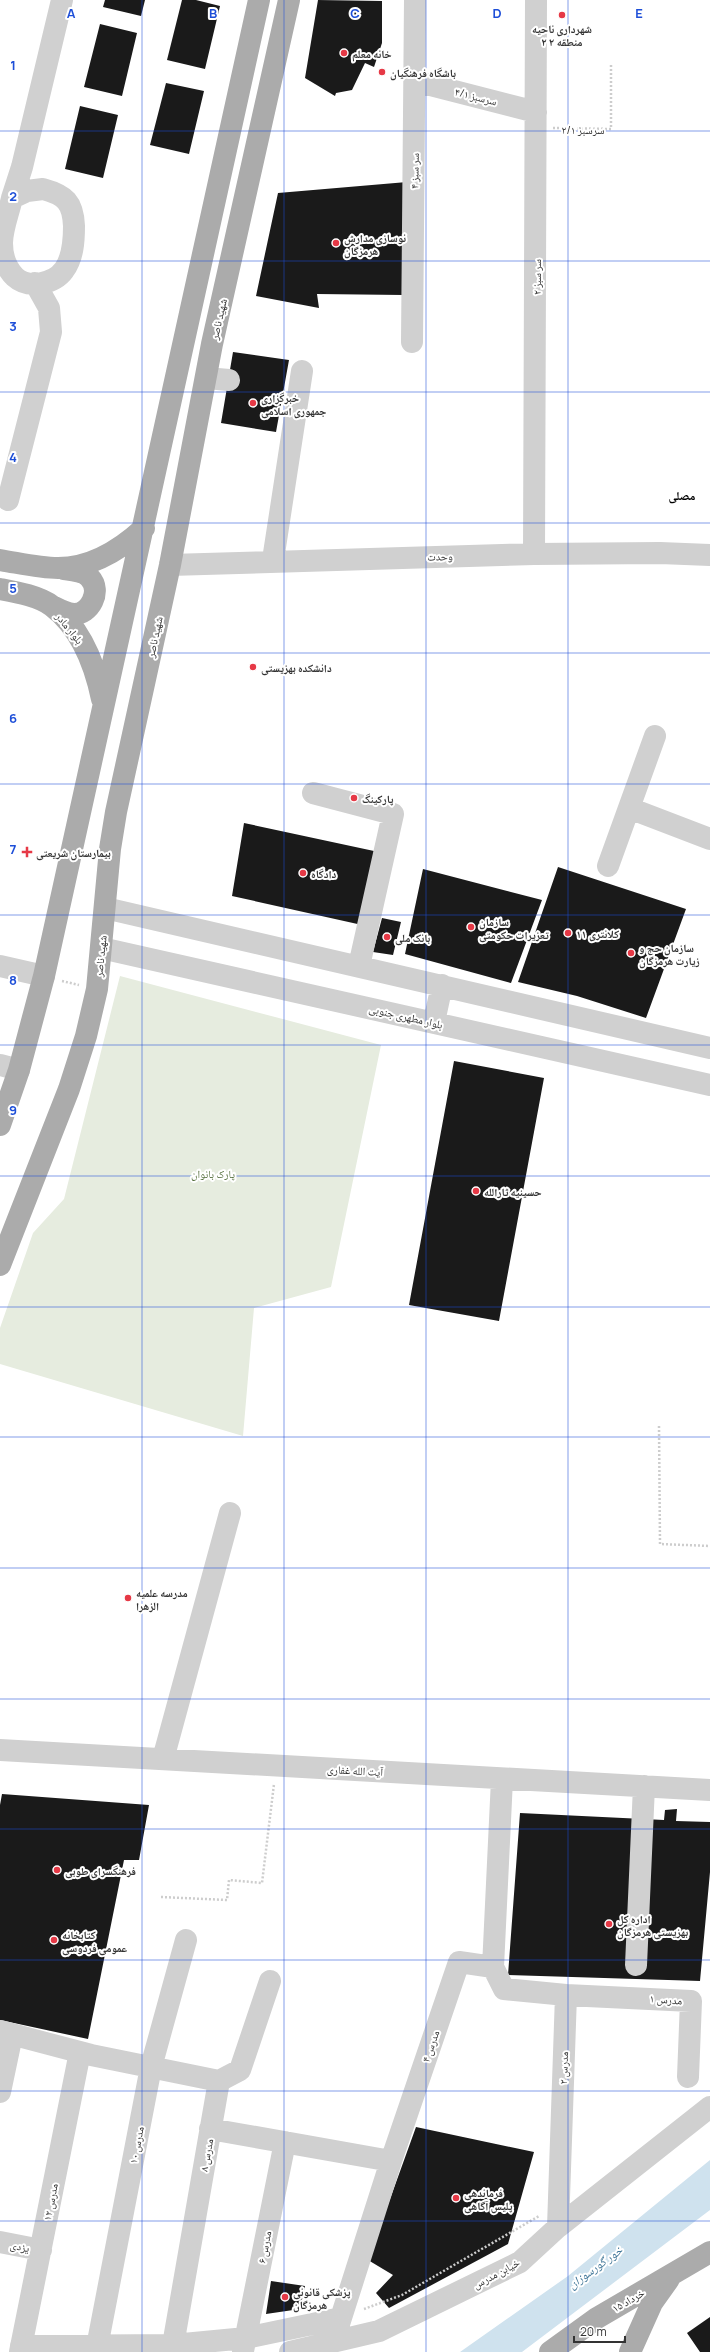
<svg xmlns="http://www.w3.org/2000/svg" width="710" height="2352" viewBox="0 0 710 2352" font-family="Manrope,'Noto Naskh Arabic',sans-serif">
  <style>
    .green { fill: #e6ecdf }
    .water { fill: #cfe2ee }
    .building { fill: #1a1a1a }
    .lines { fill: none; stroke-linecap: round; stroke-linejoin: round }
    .path { stroke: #cdcdcd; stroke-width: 2.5; stroke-dasharray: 2 2; stroke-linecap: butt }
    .minor { stroke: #d0d0d0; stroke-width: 22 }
    .major { stroke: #ababab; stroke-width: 22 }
    .grid { fill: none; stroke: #1d4ed8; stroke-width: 1; stroke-opacity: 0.55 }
    .poi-dot { fill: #e63946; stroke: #fff; stroke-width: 1.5 }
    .labels { text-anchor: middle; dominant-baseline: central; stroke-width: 4; stroke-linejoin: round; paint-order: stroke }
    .poi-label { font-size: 11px; font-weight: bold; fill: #333; stroke: #fff; text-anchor: start }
    .street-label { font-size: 11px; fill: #333; stroke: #fff }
    .park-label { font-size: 11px; fill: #56703f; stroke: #fff }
    .neighbourhood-label { font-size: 12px; font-weight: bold; fill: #000; stroke: #fff }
    .water-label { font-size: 12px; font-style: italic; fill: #3f7597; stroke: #fff }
    .grid-label { font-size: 13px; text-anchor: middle; font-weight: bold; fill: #1d4ed8; stroke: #fff; stroke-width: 4; stroke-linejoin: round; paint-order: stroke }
  </style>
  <rect width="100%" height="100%" fill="#fff"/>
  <path class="green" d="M120 976 381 1045 331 1287 254 1308 243 1436 0 1364V1328L33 1233 64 1199Z"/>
  <path class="water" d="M710 2160V2210L522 2352H460L568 2276Z"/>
  <path class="building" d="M105 0H145L141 16 103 7Z
    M182 0H196L220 6 205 69 167 60Z
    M318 0 382 1V43L374 67 365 63 352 90 336 93 335 96 305 78Z
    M100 24 137 33 122 96 84 87Z
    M166 83 204 91 189 154 150 145Z
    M80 106 118 115 103 178 65 169Z
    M407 182 404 295 317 294 319 308 256 296 278 193Z
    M233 352 289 360 276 432 221 423Z
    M244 823 374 851 362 925 232 896Z
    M558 867 686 909 646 1018 577 996 518 982Z
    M423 869 542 900 511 983 405 954Z
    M382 918 401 922 393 955 373 952Z
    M454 1061 544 1078 499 1321 409 1305Z
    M2 1794 149 1805 139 1860H124L88 2039 0 2020V1805Z
    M677 1809 676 1821 710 1822V1872L700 1981 508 1975 520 1813 664 1820 665 1810Z
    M416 2127 534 2152 508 2244 389 2308 376 2293 393 2275 368 2260Z
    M271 2281 305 2286 300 2309 266 2314Z
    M710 2317V2352H700L687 2333Z"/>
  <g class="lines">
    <path class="path" d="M553 128 611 129V63
      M62 981 79 985
      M659 1426 660 1544 710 1546
      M161 1897 227 1900 229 1880 262 1883 274 1784
      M364 2309 402 2295 539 2216"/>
    <path class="minor" d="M415 81 536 112
      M43 189C65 195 73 202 74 226 74 241 73 258 64 270 54 284 28 289 15 277 6 268 2 255 2 243 2 229 9 212 12 198L27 191Z
      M12 198 22 167 62 0
      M412 342 415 0
      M206 378 229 380
      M8 500 51 332 49 308 35 283
      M534 554 536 0
      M273 560 302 371
      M170 565 534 554 660 553 710 555
      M313 793 393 814 359 966
      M629 808 710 839
      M608 866 655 736
      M105 908 710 1048
      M101 948 710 1085
      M0 966 44 976
      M434 1022 442 985
      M0 1065 19 1070
      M0 1750 710 1790
      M163 1759 230 1513
      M502 1779 493 1967 504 1989 566 1995 558 2227
      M636 1965 644 1786
      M566 1995 691 2001 688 2077
      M0 2031 91 2055 219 2081
      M0 2092 12 2035
      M210 2129 391 2161
      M0 2242 41 2250
      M333 2343 391 2161 459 1962 493 1967
      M173 2345 219 2081 240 2070 270 1981
      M21 2346 173 2345 246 2338 341 2318
      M243 2351 285 2142
      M20 2352 80 2052
      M96 2352 151 2067 186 1940
      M290 2352 379 2331 520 2262 558 2227 710 2107"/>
    <path class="major" d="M0 560C19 563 39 568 58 568 92 568 120 550 144 528
      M0 589C16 592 39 596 52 606 81 628 95 665 102 699
      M52 606C58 609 65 613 73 614 90 615 102 591 90 578 85 571 72 570 64 569
      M0 1125 19 1070 44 976 259 0
      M0 1265 69 1089 86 1036 97 989 110 849 116 812 170 565 212 344 289 0
      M550 2352 597 2318 710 2252
      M630 2352 652 2303 669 2279"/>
  </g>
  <path class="grid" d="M142 0V2352M284 0V2352M426 0V2352M568 0V2352M0 131H710M0 261H710M0 392H710M0 523H710M0 653H710M0 784H710M0 915H710M0 1045H710M0 1176H710M0 1307H710M0 1437H710M0 1568H710M0 1699H710M0 1829H710M0 1960H710M0 2091H710M0 2221H710"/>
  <g class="poi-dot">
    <circle cx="562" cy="15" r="4"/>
    <circle cx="344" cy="53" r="4"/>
    <circle cx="382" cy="72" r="4"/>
    <circle cx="336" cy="243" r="4"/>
    <circle cx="253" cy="403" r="4"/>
    <circle cx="253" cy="667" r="4"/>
    <circle cx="354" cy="798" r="4"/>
    <path d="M25 846h4v4h4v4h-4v4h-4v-4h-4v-4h4z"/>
    <circle cx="303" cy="873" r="4"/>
    <circle cx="471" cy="927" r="4"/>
    <circle cx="568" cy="933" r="4"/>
    <circle cx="387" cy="937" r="4"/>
    <circle cx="631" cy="953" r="4"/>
    <circle cx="476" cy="1191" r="4"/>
    <circle cx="128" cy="1598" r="4"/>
    <circle cx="57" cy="1870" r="4"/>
    <circle cx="609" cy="1924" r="4"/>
    <circle cx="54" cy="1940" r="4"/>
    <circle cx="456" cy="2198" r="4"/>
    <circle cx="285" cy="2297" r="4"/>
  </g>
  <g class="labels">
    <g class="poi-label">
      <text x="562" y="28" text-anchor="middle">شهرداری ناحیه<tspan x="562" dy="13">۲ منطقه ۲</tspan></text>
      <text x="352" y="53">خانه معلم</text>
      <text x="390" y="72">باشگاه فرهنگیان</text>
      <text x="344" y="237">نوسازی مدارش<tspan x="344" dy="13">هرمزگان</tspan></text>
      <text x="261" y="397">خبرگزاری<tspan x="261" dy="13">جمهوری اسلامی</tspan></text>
      <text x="261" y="667">دانشکده بهزیستی</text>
      <text x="362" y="798">پارکینگ</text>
      <text x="36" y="852">بیمارستان شریعتی</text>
      <text x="311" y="873">دادگاه</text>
      <text x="479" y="921">سازمان<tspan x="479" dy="13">تعزیرات حکومتی</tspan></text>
      <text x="576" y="933">کلانتری ۱۱</text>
      <text x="395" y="937">بانک ملی</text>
      <text x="639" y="947">سازمان حج و<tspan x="639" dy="13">زیارت هرمزگان</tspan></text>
      <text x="484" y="1191">حسینیه ثارالله</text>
      <text x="136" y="1592">مدرسه علمیه<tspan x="136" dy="13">الزهرا</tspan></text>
      <text x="65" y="1870">فرهنگسرای طوبی</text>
      <text x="617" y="1918">اداره کل<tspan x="617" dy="13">بهزیستی هرمزگان</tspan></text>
      <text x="62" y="1934">کتابخانه<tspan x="62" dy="13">عمومی فردوسی</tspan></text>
      <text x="464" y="2192">فرماندهی<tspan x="464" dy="13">پلیس آگاهی</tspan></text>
      <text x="293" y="2291">پزشکی قانونی<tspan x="293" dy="13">هرمزگان</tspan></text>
    </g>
    <g class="street-label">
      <text transform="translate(476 96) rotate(14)">سرسبز ۴/۱</text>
      <text x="583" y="129">سرسبز ۲/۱</text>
      <text transform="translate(414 171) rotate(-89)">سر سبز ۴</text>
      <text transform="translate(536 277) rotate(-90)">سر سبز ۲</text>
      <text transform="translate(218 319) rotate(-77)">شهید ناصر</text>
      <text transform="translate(440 556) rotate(-1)">وحدت</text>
      <text transform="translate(70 628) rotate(51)">بلوار مادر</text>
      <text transform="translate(154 637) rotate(-78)">شهید ناصر</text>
      <text transform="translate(100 956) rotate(-84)">شهید ناصر</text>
      <text transform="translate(406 1016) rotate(13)">بلوار مطهری جنوبی</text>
      <text transform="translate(355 1770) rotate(3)">آیت الله غفاری</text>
      <text transform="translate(666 1999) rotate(4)">مدرس ۱</text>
      <text transform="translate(430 2046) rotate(-71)">مدرس ۴</text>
      <text transform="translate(563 2068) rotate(-88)">مدرس ۲</text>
      <text transform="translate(136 2145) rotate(-79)">مدرس ۱۰</text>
      <text transform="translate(206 2155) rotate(-80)">مدرس ۸</text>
      <text transform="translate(50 2202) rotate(-79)">مدرس ۱۲</text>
      <text transform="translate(20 2246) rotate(11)">یزدی</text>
      <text transform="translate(264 2247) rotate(-79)">مدرس ۶</text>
      <text transform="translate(496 2273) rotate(-28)">خیابن مدرس</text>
      <text transform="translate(628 2300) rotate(-30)">۱۵ خرداد</text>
    </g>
    <g class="park-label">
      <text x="213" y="1173">پارک بانوان</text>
    </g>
    <g class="neighbourhood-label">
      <text x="682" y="495">مصلی</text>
    </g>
    <g class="water-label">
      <text transform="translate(595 2267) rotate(-36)">خور گورسوزان</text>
    </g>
  </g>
  <g class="grid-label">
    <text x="71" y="18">A</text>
    <text x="213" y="18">B</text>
    <text x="355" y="18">C</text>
    <text x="497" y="18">D</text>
    <text x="639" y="18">E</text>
    <text x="13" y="70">1</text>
    <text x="13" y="201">2</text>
    <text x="13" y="331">3</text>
    <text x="13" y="462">4</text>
    <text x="13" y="593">5</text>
    <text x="13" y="723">6</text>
    <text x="13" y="854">7</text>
    <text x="13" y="985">8</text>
    <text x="13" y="1115">9</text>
  </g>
  <path d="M574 2336v6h51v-6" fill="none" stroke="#333333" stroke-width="2"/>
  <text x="580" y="2336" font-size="12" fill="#333333" stroke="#ffffff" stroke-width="3" paint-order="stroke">20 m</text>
</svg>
